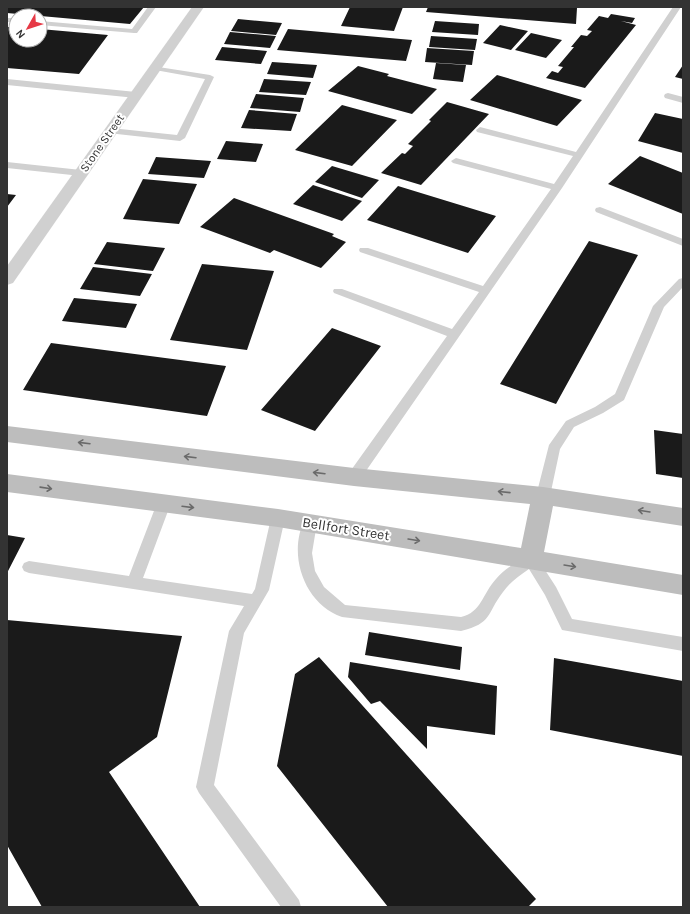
<svg xmlns="http://www.w3.org/2000/svg" width="690" height="914" viewBox="0 0 690 914" font-family="Karla,sans-serif">
  <style>
    .building { fill: #1a1a1a }
    .lines { fill: none; stroke-linecap: round; stroke-linejoin: round }
    .service { fill: #d0d0d0; fill-rule: evenodd }
    .minor { fill: #d0d0d0; fill-rule: evenodd }
    .secondary { fill: #bdbdbd; fill-rule: evenodd }
    .oneway { stroke: #6a6a6a }
    .labels { text-anchor: middle; dominant-baseline: central; stroke-width: 4; stroke-linejoin: round; paint-order: stroke }
    .far-street-label { font-size: 12px; fill: #333; stroke: #fff }
    .street-label { font-size: 14px; fill: #333; stroke: #fff }
  </style>
  <rect width="100%" height="100%" fill="#fff"/>
  <path class="building" d="M7 7H144L130 24 7 13Z
    M350 7H403L394 31 341 26Z
    M428 7 577 8 576 24 426 12Z
    M611 14 635 18 632 23 621 21 636 25 585 88 546 78 552 71 558 73 563 67 558 66 574 47H571L581 35 587 36 592 31 587 30 599 16 608 18Z
    M238 19 282 23 276 35 231 31Z
    M435 21 479 24 478 35 432 32Z
    M500 25 528 31 511 50 483 43Z
    M7 27H16V40H40V29L108 35 79 74 7 68Z
    M288 29 412 40 406 61 277 50Z
    M230 32 276 36 270 48 224 44Z
    M531 33 562 40 546 58 515 50Z
    M431 36 477 39 475 50 429 47Z
    M222 47 267 51 261 64 215 60Z
    M427 48 474 51 472 65 425 62Z
    M272 62 317 65 313 78 267 74Z
    M436 63 466 65 463 82 433 79Z
    M683 65V79L675 77Z
    M358 66 389 74 387 76 437 89 412 114 328 91Z
    M497 75 582 100 557 126 470 100Z
    M264 79 311 82 306 95 259 92Z
    M256 94 304 98 300 112 250 108Z
    M447 102 489 114 421 185 381 173 402 153 405 154 413 146 408 144 431 121 429 120Z
    M342 105 397 120 352 166 295 150Z
    M249 110 297 114 291 131 241 128Z
    M655 113 683 119V153L638 141Z
    M226 141 263 144 256 162 217 159Z
    M640 156 683 173V214L608 184Z
    M156 157 211 161 204 178 148 174Z
    M332 166 379 180 362 198 315 182Z
    M143 179 197 184 179 224 123 219Z
    M313 185 362 201 342 221 293 204Z
    M398 186 496 216 468 253 367 220Z
    M7 194 16 195 7 207Z
    M234 198 334 234 332 236 346 242 321 268 274 250 270 253 200 227Z
    M589 241 638 255 556 404 500 384Z
    M107 242 165 248 153 271 94 264Z
    M202 264 274 271 247 350 170 340Z
    M93 267 152 274 140 296 80 289Z
    M74 298 137 304 126 328 62 321Z
    M332 328 381 346 315 431 261 410Z
    M51 343 226 366 207 416 23 390Z
    M654 430 683 434V478L656 474Z
    M7 535 25 538 7 573Z
    M7 620 182 636 157 737 109 772 200 907H42L7 845Z
    M369 632 462 647 460 670 365 655Z
    M319 657 536 899 528 907H388L277 766 295 674Z
    M554 658 683 681V756L550 730Z
    M350 662 497 686 495 735 427 726V749L380 701 371 704 348 677Z"/>
  <g class="lines">
    <path class="service" d="M148 7H156L137 33H134L40 25V21L132 29Z
      M673 7H681L562 188 359 481 354 482 349 481 347 477 349 473 447 336 334 293 333 291 334 289H342L452 329 479 292 360 252 359 250 360 248H368L483 286 551 189 453 163 451 161 456 158 554 184 573 156 477 132 476 130 480 127 576 152Z
      M7 18H16V22H7Z
      M152 66 210 75 214 77 185 138 180 141 108 133 107 131 108 129 111 128 177 135 205 79 155 70 151 68Z
      M7 79 136 92 140 95 136 98 7 85Z
      M668 93 683 97V103L665 98 664 96 665 94Z
      M7 162 81 170 86 173 81 176 7 168Z
      M600 207 683 239V246L596 212 595 210 596 208Z
      M683 278V287L664 307 624 400 603 413 574 427 560 449 550 496 548 500 543 501 538 500 536 496 549 445 566 421 595 407 615 394 653 306 679 279Z
      M164 498 169 499 171 503 143 578 252 594 255 589 271 518 273 514 278 513 283 514 285 518 269 590 244 633 214 785 299 900 301 907H281L199 793 196 787 229 631 244 606 29 573 24 571 22 567 24 563 29 561 129 576 157 503 159 499Z
      M310 517 315 519 317 523 312 553 315 571 324 587 345 605 461 617C481 613 483 593 496 579 504 569 516 563 526 556L531 554 536 556 556 587 572 619 683 637V651L562 630 545 595 529 569C519 576 510 582 503 592 486 614 493 623 461 631L342 617C304 604 287 554 305 519Z"/>
    <path class="minor" d="M192 7H204L13 283 7 285V266Z"/>
    <path class="secondary" d="M7 426 354 468 543 487 683 508V526L553 506 544 552 683 575V595L278 527 7 492V474L278 509 521 548 530 504 354 486 7 442Z"/>
  </g>
  <defs><path id="oneway-shaft" d="M-6 0H5M1.5-3L5.5 0L1.5 3" fill="none" stroke-width="1.6" stroke-linecap="round" stroke-linejoin="round"/></defs>
  <g class="oneway">
    <use href="#oneway-shaft" transform="translate(84 443) rotate(-173)"/>
    <use href="#oneway-shaft" transform="translate(190 457) rotate(-173)"/>
    <use href="#oneway-shaft" transform="translate(319 473) rotate(-173)"/>
    <use href="#oneway-shaft" transform="translate(46 488) rotate(8)"/>
    <use href="#oneway-shaft" transform="translate(504 492) rotate(-174)"/>
    <use href="#oneway-shaft" transform="translate(188 507) rotate(7)"/>
    <use href="#oneway-shaft" transform="translate(644 511) rotate(-171)"/>
    <use href="#oneway-shaft" transform="translate(414 540) rotate(9)"/>
    <use href="#oneway-shaft" transform="translate(570 566) rotate(9)"/>
  </g>
  <g class="labels">
    <g class="far-street-label">
      <text transform="translate(102 143) rotate(-55)">Stone Street</text>
    </g>
    <g class="street-label">
      <text transform="translate(346 529) rotate(9)">Bellfort Street</text>
    </g>
  </g>
  <rect width="690" height="914" fill="none" stroke="#333333" stroke-width="16"/>
  <g transform="translate(28 28) rotate(231)"><circle r="19" fill="#ffffff" stroke="#adadad"/>
  <path d="M0-3L7 15L0 10L-7 15Z" fill="#e63946"/>
  <text y="-6" font-size="11" font-weight="bold" text-anchor="middle" fill="#333333">N</text>
  </g>
</svg>
